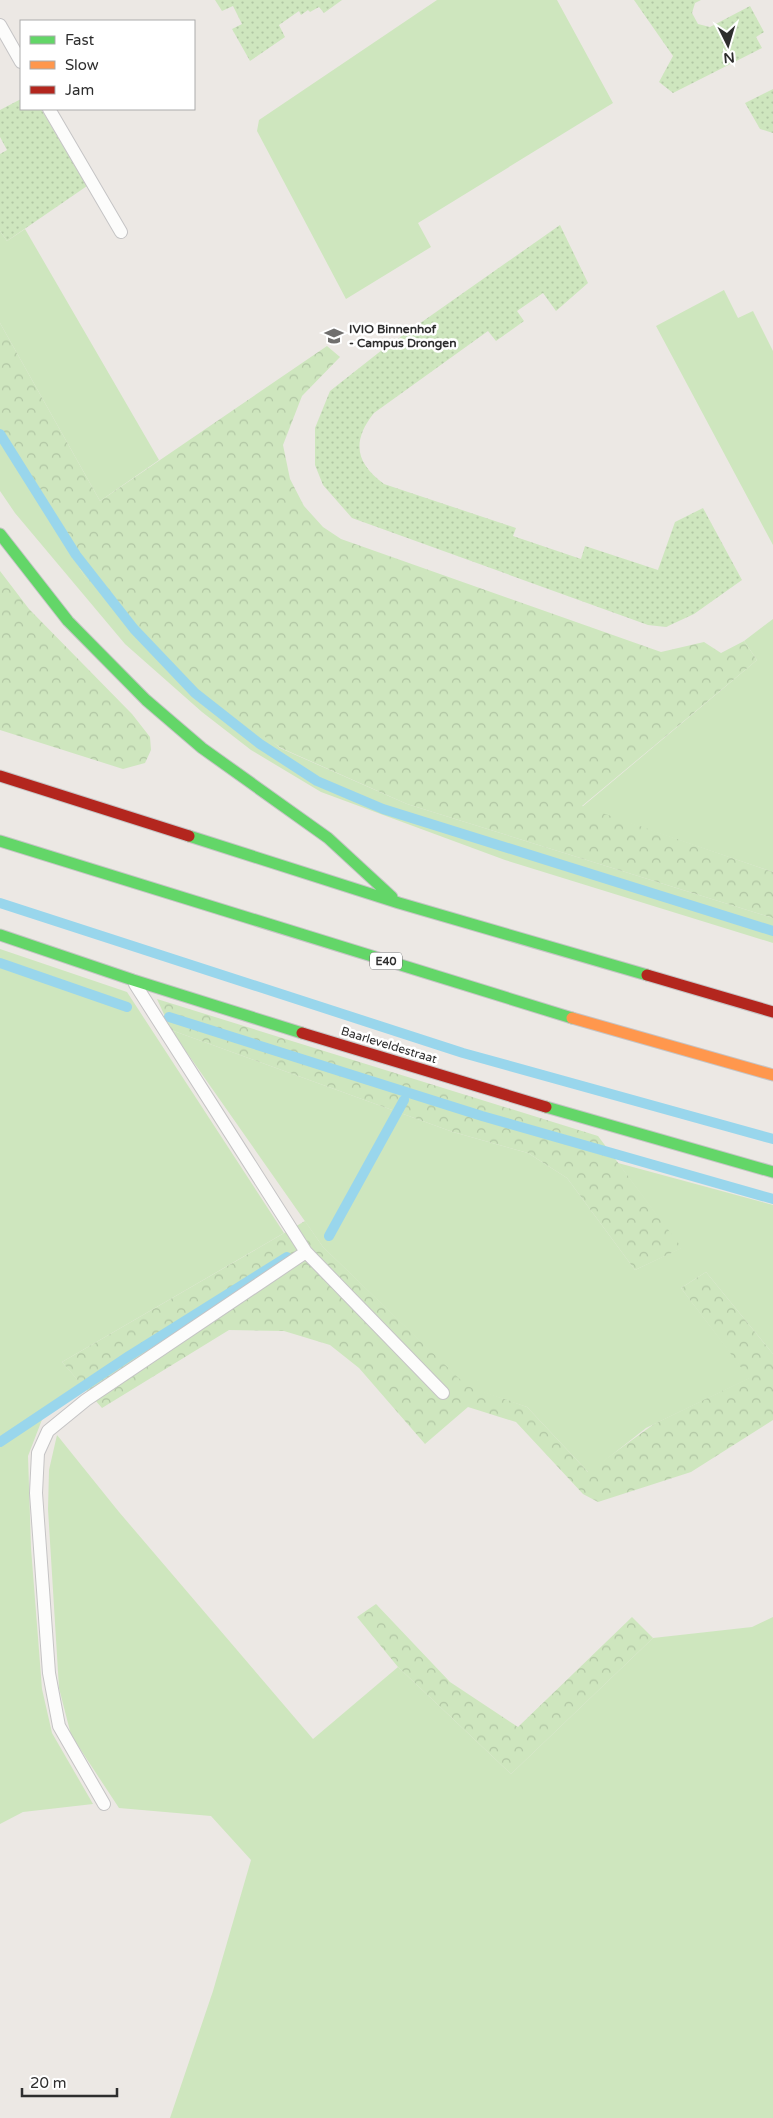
<svg xmlns="http://www.w3.org/2000/svg" width="773" height="2118" viewBox="0 0 773 2118" font-family="'Varela Round',sans-serif">
  <style>
    .grass { fill: #cee6be }
    .forest { fill: url(#forest-crowns) }
    .garden { fill: url(#garden-dots) }
    .lines { fill: none; stroke-linecap: round; stroke-linejoin: round }
    .stream { stroke: #99d6ec; stroke-width: 10 }
    .lane-casing { stroke: #c5c4c5; stroke-width: 14 }
    .fast-casing { stroke: #c5c4c5; stroke-width: 13 }
    .slow-casing { stroke: #c5c4c5; stroke-width: 13 }
    .jam-casing { stroke: #c5c4c5; stroke-width: 13 }
    .lane { stroke: #fcfcfb; stroke-width: 12 }
    .fast { stroke: #63d668; stroke-width: 11 }
    .slow { stroke: #ff974d; stroke-width: 11 }
    .jam { stroke: #b3261e; stroke-width: 11 }
    .labels { text-anchor: middle; dominant-baseline: central; stroke-width: 5; stroke-linejoin: round; paint-order: stroke }
    .shield { fill: #fff; stroke: #6d6d6d; stroke-width: 1 }
    .shield-label { font-size: 11px; font-weight: bold; fill: #2e2e2e }
    .poi-label { font-size: 12px; font-weight: bold; fill: #2e2e2e; stroke: #fff; text-anchor: start }
    .street-label { font-size: 12px; fill: #2e2e2e; stroke: #fff }
  </style>
  <defs>
    <pattern id="forest-crowns" width="20" height="18" patternUnits="userSpaceOnUse" patternTransform="scale(1.25)"><rect width="20" height="18" fill="#cee6be"/><path d="M2 6a3 3 0 1 1 6 0M12 15a3 3 0 1 1 6 0" fill="none" stroke="#b1c6a4"/></pattern>
    <pattern id="garden-dots" width="8" height="8" patternUnits="userSpaceOnUse" patternTransform="scale(1.25)"><rect width="8" height="8" fill="#cee6be"/><path d="M2 2h.1M6 6h.1" fill="none" stroke="#b1c6a4" stroke-width="1.8" stroke-linecap="round"/></pattern>
  </defs>
  <rect width="100%" height="100%" fill="#ece8e4"/>
  <path class="grass" d="M437 0H557L613 103 418 223 431 247 346 299 257 131 259 120Z
    M25 229 159 460 100 501 0 323V231L7 241Z
    M724 290 738 318 753 311 773 351V545L656 326Z
    M0 435 85 577 280 748 407 804 773 918V943L505 860 321 792 251 750 202 712 125 644 15 513 0 491Z
    M773 619V872L582 807 757 660 744 641Z
    M0 949 127 992 284 1233 62 1362 85 1388 43 1417 28 1456 31 1548 42 1689 52 1733 93 1804 23 1812 0 1824Z
    M171 1030 453 1132 528 1153 567 1178 635 1270 681 1248 618 1163 773 1205V1354L706 1272 681 1288 750 1378 646 1428 589 1473 527 1407 467 1387 323 1247Z
    M57 1435 119 1512 313 1739 398 1667 511 1774 653 1638 752 1627 773 1617V2118H170L213 1991 251 1860 211 1816 119 1808 71 1735 59 1688 48 1509 49 1470Z"/>
  <path class="forest" d="M0 323 100 501 327 346 340 357 302 396 283 445 290 479 304 506 323 527 341 539 661 652 704 642 721 653 744 641 757 660 582 806 773 872V918L407 804 281 748 166 668 85 577 0 435Z
    M0 571 29 609 132 714 150 737 151 750 145 763 123 769 0 730Z
    M157 999 598 1136 682 1248 635 1270 567 1178 528 1153 453 1132 171 1030Z
    M305 1221 323 1247 467 1386 527 1407 588 1472 654 1424 749 1378 681 1288 706 1272 773 1354V1420L691 1472 598 1502 583 1494 516 1422 468 1407 425 1444 359 1368 330 1345 284 1331 229 1330 102 1408 62 1362Z
    M376 1604 450 1682 518 1727 632 1617 653 1638 511 1774 398 1667 357 1617Z"/>
  <path class="garden" d="M215 0H342L324 13 319 7 310 12 308 10 301 15 299 11 279 25 285 37 250 61 232 29 242 24 233 6 222 11Z
    M634 0H701L695 3 692 13 698 24 710 27 750 6 764 32 756 37 762 48 673 93 659 82 673 56Z
    M773 89V133L760 129 745 103Z
    M21 99V109H41L87 186 7 241 0 231V154L7 150 0 137V110Z
    M560 225 588 283 556 311 543 293 517 311 524 321 496 341 488 331 374 413C351 442 356 463 384 484L516 528 513 536 581 559 585 546 658 570 675 522 703 508 742 580 694 614 666 627 648 625 352 518 323 485 315 465V428L330 391 382 350Z"/>
  <g class="lines">
    <path class="stream" d="M0 434 76 555 134 629 195 693 260 744 317 781 383 809 773 931
      M0 903 463 1053 773 1139
      M0 963 127 1007
      M169 1017 482 1116 773 1199
      M329 1236 404 1100
      M0 1442 129 1356 287 1257"/>
    <g class="lane-casing">
      <path id="lane" d="M0 25 21 62
        M49 109 121 232
        M135 984 306 1252 443 1393
        M104 1804 59 1726 49 1673 36 1493 38 1453 48 1431 86 1400 306 1252"/>
    </g>
    <g class="fast-casing">
      <path id="fast" d="M0 534 68 621 146 700 202 748 328 838 392 897
        M189 836 399 903 647 975
        M0 841 572 1018
        M0 935 133 980 302 1033
        M546 1107 773 1172"/>
    </g>
    <g class="slow-casing">
      <path id="slow" d="M572 1018 773 1075"/>
    </g>
    <g class="jam-casing">
      <path id="jam" d="M0 776 189 836
        M647 975 773 1012
        M302 1033 546 1107"/>
    </g>
    <use href="#lane" class="lane"/>
    <use href="#fast" class="fast"/>
    <use href="#slow" class="slow"/>
    <use href="#jam" class="jam"/>
  </g>
  <defs>
    <g id="school-bare" transform="scale(1.5)"><path d="M0-5L7-2L0 1L-7-2ZM-4 1L0 2.5L4 1V4Q0 6-4 4Z" fill="#706f6e" stroke="#fff" stroke-width="2.5" paint-order="stroke"/></g>
  </defs>
  <g fill-rule="evenodd">
    <use href="#school-bare" x="334" y="336"/>
  </g>
  <g class="labels">
    <rect class="shield" x="370" y="952.5" width="32" height="17" rx="4"/>
    <g class="shield-label">
      <text x="386" y="961">E40</text>
    </g>
    <g class="poi-label">
      <text x="349" y="329">IVIO Binnenhof<tspan x="349" dy="14">- Campus Drongen</tspan></text>
    </g>
    <g class="street-label">
      <text transform="translate(389 1045) rotate(17)">Baarleveldestraat</text>
    </g>
  </g>
  <rect x="20" y="20" width="175" height="90" fill="#ffffff" stroke="#ababab"/>
  <rect x="30" y="36" width="25" height="8" fill="#63d668" stroke="#ababab"/>
  <text x="65" y="45" font-size="15" fill="#2e2e2e">Fast</text>
  <rect x="30" y="61" width="25" height="8" fill="#ff974d" stroke="#ababab"/>
  <text x="65" y="70" font-size="15" fill="#2e2e2e">Slow</text>
  <rect x="30" y="86" width="25" height="8" fill="#b3261e" stroke="#ababab"/>
  <text x="65" y="95" font-size="15" fill="#2e2e2e">Jam</text>
  <g transform="translate(728 45) rotate(175)" stroke="#ffffff" stroke-width="4" paint-order="stroke">
  <path d="M0-4L9 19L0 12L-9 19Z" fill="#2e2e2e"/>
  <text y="-8" font-size="14" font-weight="bold" text-anchor="middle" fill="#2e2e2e">N</text>
  </g>
  <path d="M22 2088v8h95v-8" fill="none" stroke="#2e2e2e" stroke-width="2.5"/>
  <text x="30" y="2088" font-size="15" fill="#2e2e2e" stroke="#ffffff" stroke-width="4" paint-order="stroke">20 m</text>
</svg>
